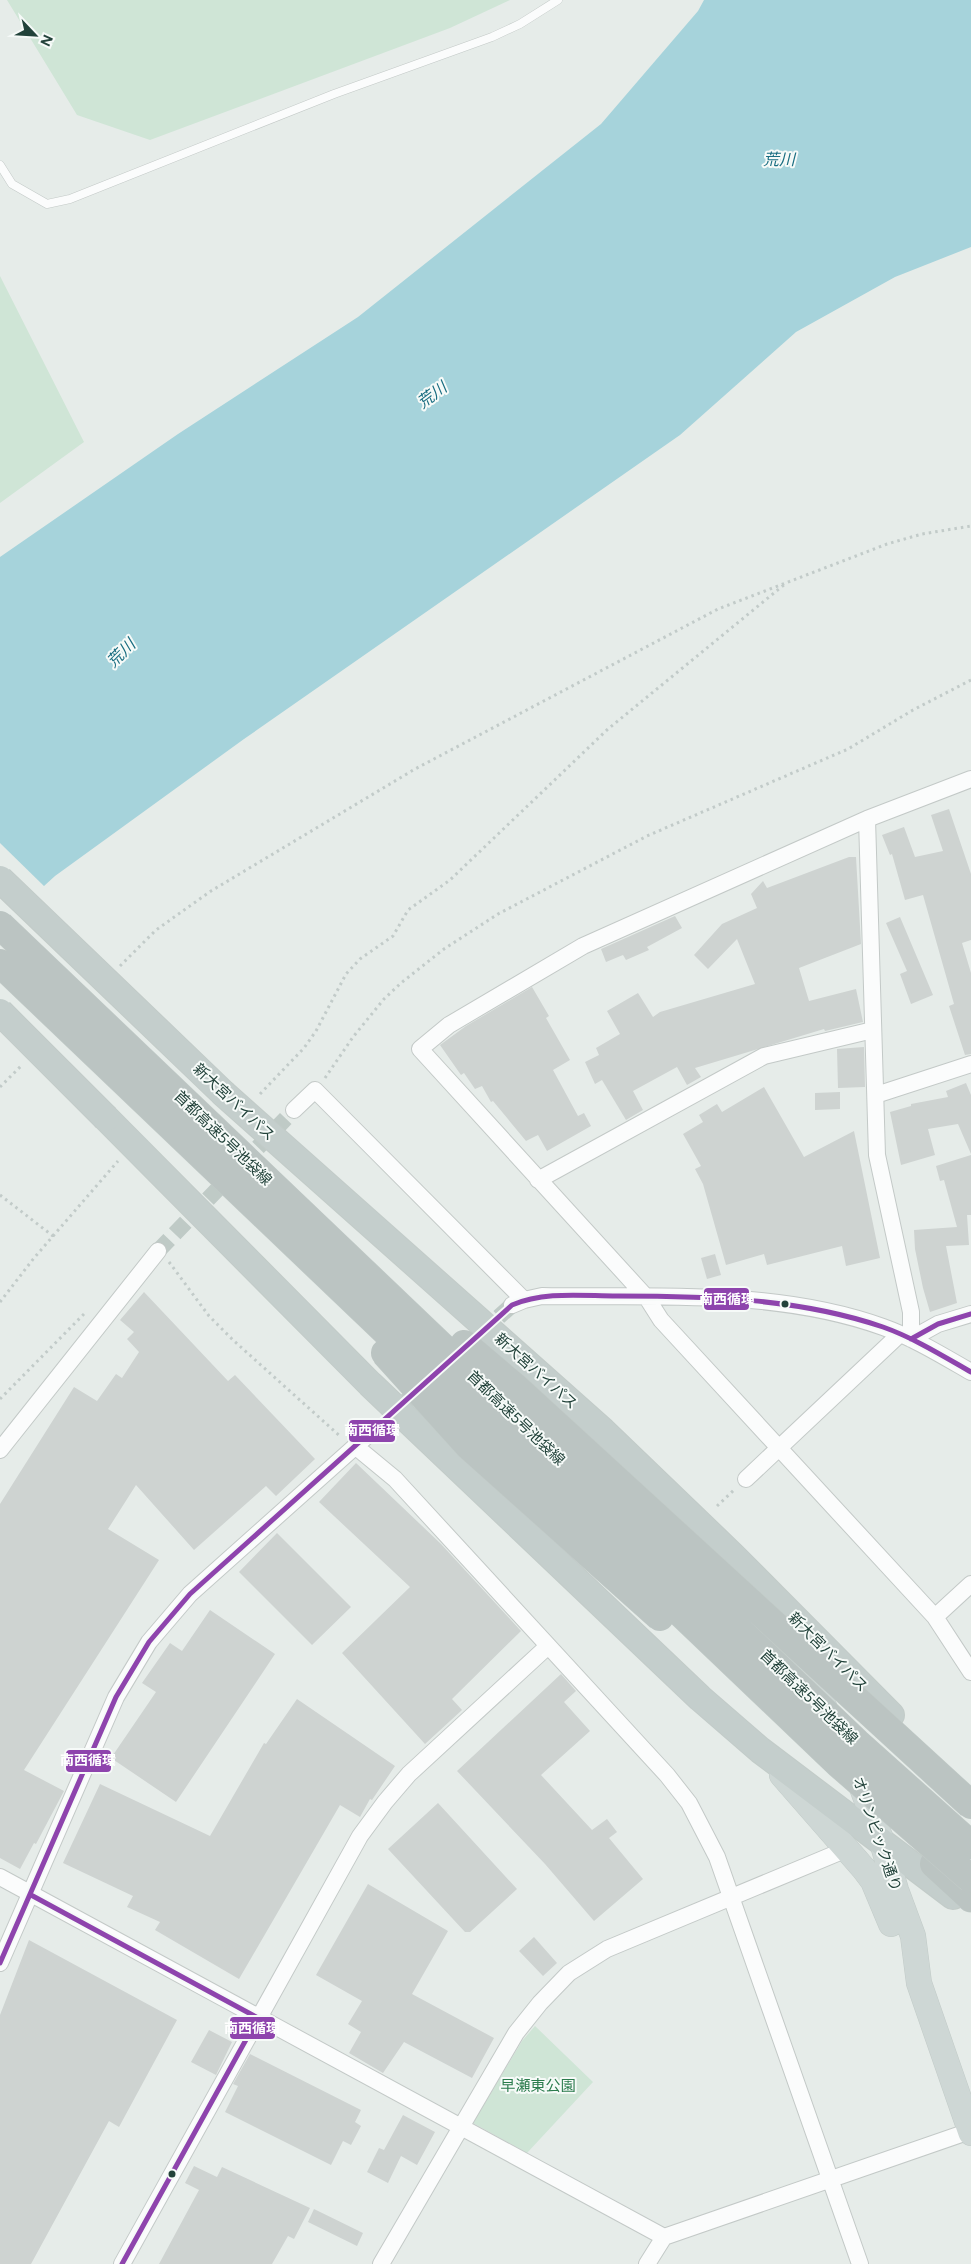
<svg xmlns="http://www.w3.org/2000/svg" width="971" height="2264" viewBox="0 0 971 2264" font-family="Figtree,'Noto Sans JP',sans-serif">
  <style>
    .green { fill: #cfe5d6 }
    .water { fill: #a6d3db }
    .pier { fill: #e6ece9 }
    .building { fill: #ced3d1 }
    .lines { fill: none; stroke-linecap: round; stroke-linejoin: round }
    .minor-tunnel { stroke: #bfcac6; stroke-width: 16; stroke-dasharray: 16 8; stroke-linecap: butt }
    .service-casing { stroke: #c3c9c7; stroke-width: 9 }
    .minor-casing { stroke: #c3c9c7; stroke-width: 18 }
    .primary-casing { stroke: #c2cbc8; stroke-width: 26 }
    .trunk-casing { stroke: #c2cbc8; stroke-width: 28 }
    .motorway-casing { stroke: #c2cbc8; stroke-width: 29 }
    .path { stroke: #c2cbc9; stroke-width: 3; stroke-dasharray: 2.5 4; stroke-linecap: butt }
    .service { stroke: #fbfcfc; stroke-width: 8 }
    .minor { stroke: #fbfcfc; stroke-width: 16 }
    .primary { stroke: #ced7d5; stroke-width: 25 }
    .trunk { stroke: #c4cecc; stroke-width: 26 }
    .motorway { stroke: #bbc4c2; stroke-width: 28 }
    .trunk-bridge-casing { stroke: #c2cbc8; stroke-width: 28; stroke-linecap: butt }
    .motorway-bridge-casing { stroke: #c2cbc8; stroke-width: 29; stroke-linecap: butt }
    .trunk-bridge { stroke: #c4cecc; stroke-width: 26 }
    .motorway-bridge { stroke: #bbc4c2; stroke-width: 28 }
    .bus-1-casing { stroke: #f6faf8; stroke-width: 9 }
    .bus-1 { stroke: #8e44ad; stroke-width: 5 }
    .bus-dot { fill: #22423a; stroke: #f6faf8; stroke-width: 2 }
    .labels { text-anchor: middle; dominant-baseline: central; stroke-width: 4; stroke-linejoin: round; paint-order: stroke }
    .street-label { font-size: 15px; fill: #22423a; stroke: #f6faf8 }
    .park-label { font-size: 15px; fill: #2a7b4c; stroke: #f6faf8 }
    .water-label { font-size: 16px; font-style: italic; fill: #196d81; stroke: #f6faf8 }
    .line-badge { stroke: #f6faf8; stroke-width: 2 }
    .badge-label { font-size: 14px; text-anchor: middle; font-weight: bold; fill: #fff }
  </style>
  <rect width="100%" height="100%" fill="#e6ece9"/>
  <path class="green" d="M7 0H510L450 28 150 140 77 115Z
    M0 276 84 442 0 503Z
    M535 2026 593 2082 527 2153 473 2123 522 2041Z"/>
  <path class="water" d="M704 0H971V247L895 277 796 332 680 435 244 739 55 876 0 926V557L178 434 358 317 601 124 698 11Z"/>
  <path class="pier" d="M0 843 46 888 0 928Z"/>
  <path class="building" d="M949 809 971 874V940L962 943 971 973V1054L965 1055 949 1006 954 1004 923 895 905 900 892 854 890 855 882 835 904 827 915 857 943 851 931 815Z
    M849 857H856L861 944 799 968 809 1001 856 989 863 1022 825 1031 824 1029 695 1068 701 1077 687 1085 677 1067 633 1091 643 1110 626 1120 602 1080 595 1084 585 1062 599 1055 596 1048 620 1034 607 1011 638 993 653 1017 660 1012 755 984 737 939 708 969 694 955 722 924 757 908 751 894 763 881 767 888Z
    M675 916 682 928 647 947 649 950 626 960 623 955 606 962 601 949Z
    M900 917 933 995 911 1004 900 974 907 971 886 923Z
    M532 987 549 1016 546 1018 570 1060 553 1070 578 1116 584 1113 591 1126 547 1151 538 1135 526 1141 493 1101 491 1102 482 1086 475 1089 464 1073 461 1075 440 1045 466 1026Z
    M864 1047 865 1087 838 1088 837 1049Z
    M966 1083 971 1095V1154L958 1124 928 1129 935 1155 901 1165 890 1112 911 1106V1104L948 1097 946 1091Z
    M764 1087 804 1157 854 1131 880 1258 846 1266 842 1246 767 1265 764 1254 726 1265 703 1184 695 1169 701 1166 683 1134 703 1122 699 1115 717 1104 722 1112Z
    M840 1092V1109L815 1110V1093Z
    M971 1155V1215H967L969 1245 946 1246 957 1303 930 1312 923 1288 915 1249 914 1230 957 1227 944 1180 940 1181 936 1166Z
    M715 1254 721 1275 707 1279 701 1258Z
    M144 1292 228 1381 235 1375 315 1459 276 1496 266 1486 194 1550 136 1485 108 1529 159 1560 24 1770 64 1791 36 1844 34 1843 20 1869 0 1858V1504L74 1387 97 1401 116 1374 122 1378 139 1352 127 1339 134 1332 120 1320Z
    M356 1463 441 1544 521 1631 452 1699 462 1710 425 1744 342 1653 410 1587 319 1502Z
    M277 1533 351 1607 312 1645 239 1572Z
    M210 1610 275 1654 176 1802 111 1758 156 1692 142 1683 170 1643 182 1651Z
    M561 1674 576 1691 564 1702 590 1731 541 1775 592 1830 607 1819 617 1832 609 1838 643 1879 594 1921 545 1864 457 1771Z
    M297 1699 395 1766 372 1800 370 1799 360 1817 340 1805 239 1979 155 1930 160 1922 127 1907 133 1896 63 1863 100 1784 210 1836 264 1743 266 1744Z
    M438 1803 517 1889 470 1932H465L388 1849Z
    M368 1884 448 1931 412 1994 494 2038 472 2078 404 2042 383 2073 349 2053 361 2032 348 2024 362 2001 316 1975Z
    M534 1937 557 1963 543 1976 519 1951Z
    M29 1940 177 2020 119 2127 109 2121 31 2264H0V2015Z
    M209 2030 232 2042 216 2075 191 2062Z
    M250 2054 361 2110 355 2122 361 2126 351 2145 343 2141 331 2165 225 2112 238 2086 233 2084Z
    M403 2115 435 2132 417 2165 401 2156 388 2183 367 2172 379 2148 384 2150Z
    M194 2166 217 2177 222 2167 310 2208 294 2239 288 2236 272 2264H159L199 2190 185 2183Z
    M314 2209 363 2233 357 2246 308 2222Z"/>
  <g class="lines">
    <path class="minor-tunnel" d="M158 1251 294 1110
      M481 1333 512 1305
      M368 1435 424 1385"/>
    <g class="service-casing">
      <path id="service" d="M0 165 12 184 47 204 70 199 334 94 492 37 520 24 558 0"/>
    </g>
    <g class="minor-casing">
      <path id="minor" d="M971 779 867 819 583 946 449 1025 420 1049 647 1298 661 1320 935 1617 971 1672
        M867 819 877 1155 911 1312V1339
        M876 1095 971 1064
        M294 1110 315 1090 524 1300
        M538 1180 764 1056 873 1030
        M512 1305 524 1300 542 1296C655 1298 774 1288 883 1327 914 1338 943 1356 971 1372
        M911 1339 938 1324 971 1314
        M355 1446 395 1479 667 1775 689 1803 717 1857 860 2264
        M0 1450 158 1251
        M746 1479 900 1334
        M935 1617 971 1584
        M0 1877 664 2237
        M0 1963 116 1697 149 1642 190 1594 368 1435
        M122 2264 360 1836 385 1802 409 1774 548 1646
        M381 2264 516 2033 540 2003 569 1973 607 1949 847 1849
        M647 2264 664 2237 970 2131"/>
    </g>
    <g class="primary-casing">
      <path id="primary" d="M786 1641 824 1706
        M782 1775 864 1869 873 1881 891 1924
        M858 1777 882 1842 896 1890 913 1936 919 1983 971 2133"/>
    </g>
    <g class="trunk-casing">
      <path id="trunk" d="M224 1094 603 1431 733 1556 891 1715
        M106 1118 370 1384 700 1698 760 1750 953 1896"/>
    </g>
    <g class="motorway-casing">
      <path id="motorway" d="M934 1864 971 1898"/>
    </g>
    <path class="path" d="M120 966 156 930 211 891 415 769 718 609 887 544 922 534 971 526
      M325 1078 353 1037 384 999 401 983 444 949 498 914 647 836 848 749 913 710 971 680
      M0 1087 22 1065
      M260 1094 304 1048 316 1031 346 974 360 959 393 936 408 910 450 880 608 729 785 584
      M0 1195 53 1236
      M169 1262 209 1316 233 1340 341 1437
      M0 1302 34 1258 118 1161
      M0 1399 84 1314
      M717 1506 734 1490"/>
    <use href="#service" class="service"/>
    <use href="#minor" class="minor"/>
    <use href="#primary" class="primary"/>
    <use href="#trunk" class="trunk"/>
    <use href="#motorway" class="motorway"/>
    <g class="trunk-bridge-casing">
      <path id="trunk-bridge" d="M0 879 224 1094
        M0 1012 106 1118"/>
    </g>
    <g class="motorway-bridge-casing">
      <path id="motorway-bridge" d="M0 925 857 1743 971 1845
        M0 963 839 1764 971 1879
        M464 1344 516 1388 971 1805
        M385 1353 469 1446 660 1617"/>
    </g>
    <use href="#trunk-bridge" class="trunk-bridge"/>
    <use href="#motorway-bridge" class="motorway-bridge"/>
    <g class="bus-1-casing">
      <path id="bus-1" d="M911 1339 938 1324 971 1314
        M31 1895 258 2018 122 2264
        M0 1963 116 1697 149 1642 190 1594 512 1305C545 1291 582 1296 617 1296 707 1296 798 1298 883 1327 914 1338 943 1356 971 1372"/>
    </g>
    <use href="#bus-1" class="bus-1"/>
  </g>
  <g class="bus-dot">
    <circle cx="785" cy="1304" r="4.5"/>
    <circle cx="172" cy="2174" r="4.5"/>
  </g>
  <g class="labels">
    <g class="street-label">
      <text transform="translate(234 1102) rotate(43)">新大宮バイパス</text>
      <text transform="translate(223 1138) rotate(44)">首都高速5号池袋線</text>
      <text transform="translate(536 1371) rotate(42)">新大宮バイパス</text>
      <text transform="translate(516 1418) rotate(44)">首都高速5号池袋線</text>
      <text transform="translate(828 1652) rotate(45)">新大宮バイパス</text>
      <text transform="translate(809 1697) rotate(44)">首都高速5号池袋線</text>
      <text transform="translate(877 1834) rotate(71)">オリンピック通り</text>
    </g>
    <g class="park-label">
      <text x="538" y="2086">早瀬東公園</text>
    </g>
    <g class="water-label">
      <text x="779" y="159">荒川</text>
      <text transform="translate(432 395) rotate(-37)">荒川</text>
      <text transform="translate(121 653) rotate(-45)">荒川</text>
    </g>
  </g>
  <g class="line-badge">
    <rect x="703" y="1287" width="47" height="24" rx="5" fill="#8e44ad"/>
    <rect x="348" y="1419" width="48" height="24" rx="5" fill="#8e44ad"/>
    <rect x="65" y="1749" width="47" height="24" rx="5" fill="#8e44ad"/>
    <rect x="229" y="2016" width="47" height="24" rx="5" fill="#8e44ad"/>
  </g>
  <g class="badge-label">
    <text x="727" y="1304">南西循環</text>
    <text x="372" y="1435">南西循環</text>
    <text x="88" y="1765">南西循環</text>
    <text x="252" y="2033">南西循環</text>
  </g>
  <g transform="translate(35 35) rotate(115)" stroke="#f6faf8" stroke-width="4" paint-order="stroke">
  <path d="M0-4L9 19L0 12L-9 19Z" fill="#22423a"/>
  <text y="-8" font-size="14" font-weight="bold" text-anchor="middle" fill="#22423a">N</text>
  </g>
</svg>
